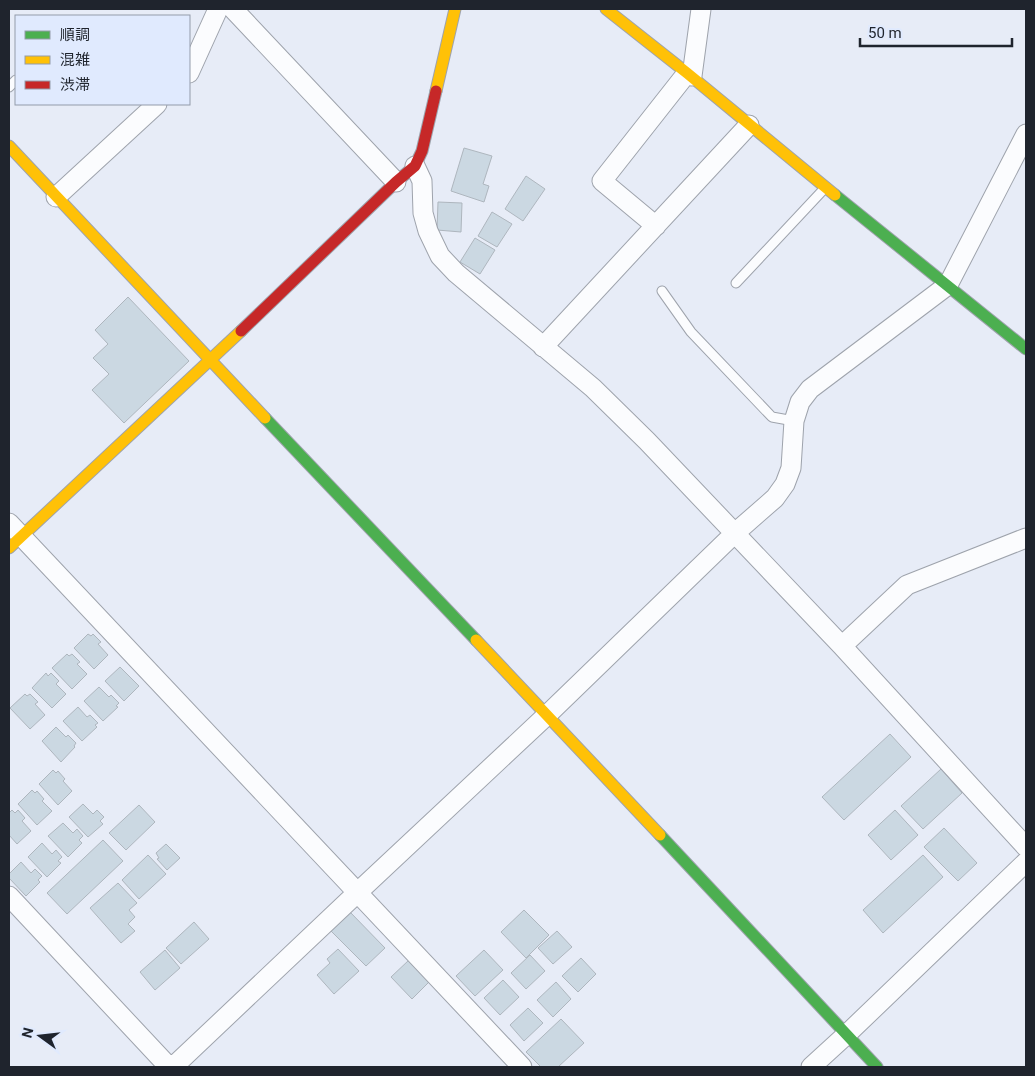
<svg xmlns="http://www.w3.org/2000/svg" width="1035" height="1076" viewBox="0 0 1035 1076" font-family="Roboto,'Noto Sans JP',sans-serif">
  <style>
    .building { fill: #cbd8e2; stroke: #aeb6be }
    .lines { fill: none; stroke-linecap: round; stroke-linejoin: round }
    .lane-casing { stroke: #9ea3ac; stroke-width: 11 }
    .street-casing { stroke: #9ea3ac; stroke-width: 21 }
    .fast-casing { stroke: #9ea3ac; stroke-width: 13 }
    .slow-casing { stroke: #9ea3ac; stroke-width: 13 }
    .jam-casing { stroke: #9ea3ac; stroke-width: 13 }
    .lane { stroke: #fbfcfe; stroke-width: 9 }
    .street { stroke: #fbfcfe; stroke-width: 19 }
    .fast { stroke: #4caf50; stroke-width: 11 }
    .slow { stroke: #ffc107; stroke-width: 11 }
    .jam { stroke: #c62828; stroke-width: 11 }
  </style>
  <rect width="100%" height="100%" fill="#e7ecf7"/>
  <path class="building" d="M464 148 492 156 483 184 489 186 484 202 451 191Z
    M526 176 545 189 523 221 505 209Z
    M438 202 462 203 461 232 437 230Z
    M492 212 512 224 497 247 478 236Z
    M475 238 495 250 480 274 460 262Z
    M128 297 189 361 124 423 92 390 109 374 93 358 108 344 95 330Z
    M88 634 91 636 93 634 101 642 98 644 108 655 94 669 74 648Z
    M67 654 69 656 72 654 80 662 77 664 87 674 72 689 52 668Z
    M120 667 139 686 124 701 105 681Z
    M46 673 48 676 51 673 59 681 56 684 66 694 52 708 32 688Z
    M99 687 109 697 111 695 119 703 116 706 118 707 103 721 84 701Z
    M25 694 27 696 30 694 38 702 35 704 45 715 30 729 10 708Z
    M78 707 87 717 90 715 98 723 95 725 97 727 82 741 63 721Z
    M56 727 66 737 68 735 76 743 74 746 75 747 61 762 42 741Z
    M890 734 911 757 844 820 822 797Z
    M941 769 962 793 923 829 901 806Z
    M53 770 56 773 58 771 65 779 63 781 72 791 58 805 39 784Z
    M32 790 35 793 37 791 44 799 42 801 52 811 37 825 18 804Z
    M83 804 93 814 97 810 104 817 100 821 103 824 88 837 69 817Z
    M139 805 155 822 126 850 109 833Z
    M12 810 15 813 18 810 25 818 22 821 31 831 17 844 9 835V813Z
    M895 810 918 835 891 860 868 835Z
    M63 823 73 833 77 829 83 836 79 840 82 843 68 857 48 836Z
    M944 828 977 863 958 881 924 847Z
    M103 840 123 861 67 914 47 893Z
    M42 843 52 854 56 850 62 857 58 861 61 863 47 877 28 857Z
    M166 844 180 858 167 870 157 859 159 858 156 853Z
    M148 855 166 874 139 899 122 880Z
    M923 855 943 877 883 933 863 910Z
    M21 862 31 873 35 869 42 876 38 880 40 882 26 896 9 878V874Z
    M118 883 137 903 129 910 135 917 128 924 135 931 121 943 90 908Z
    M524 910 549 935 526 958 501 932Z
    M350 912 385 948 366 966 331 931Z
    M194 922 209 939 181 964 166 948Z
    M557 931 572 947 553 964 538 948Z
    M338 949 359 971 334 994 317 975 330 963 327 959Z
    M165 950 180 968 155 990 140 972Z
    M484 950 503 970 475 996 456 976Z
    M530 955 545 971 526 989 511 973Z
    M581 958 596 974 578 992 562 976Z
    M409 960 430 981 412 999 391 977Z
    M503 980 519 997 500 1015 484 998Z
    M556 982 571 999 553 1017 537 1000Z
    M528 1008 543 1023 524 1041 510 1025Z
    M561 1019 584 1043 558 1067H541L526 1052Z"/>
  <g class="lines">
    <g class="lane-casing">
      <path id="lane" d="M9 87 16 80
        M736 283 824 189
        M662 291 691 332 772 417 794 421"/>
    </g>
    <g class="street-casing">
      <path id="street" d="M233 9 396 182
        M189 73 218 9
        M692 76 701 9
        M415 166 422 181 423 213 428 231 440 256 456 273 593 388 647 441 842 646 1026 847
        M56 197 157 104
        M656 226 602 181 687 73
        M543 347 749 125
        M9 523 522 1067
        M842 646 907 585 1026 538
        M9 896 169 1067
        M173 1067 358 892 547 715 735 533 775 498 785 484 791 468 794 421 800 402 810 389 948 285 1026 134
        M811 1067 846 1035 1026 862"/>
    </g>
    <g class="fast-casing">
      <path id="fast" d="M835 195 1026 349
        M265 418 476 640
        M660 835 877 1067"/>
    </g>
    <g class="slow-casing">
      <path id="slow" d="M606 9 687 73 835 195
        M436 91 455 9
        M9 146 265 418
        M9 548 241 331
        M476 640 660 835"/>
    </g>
    <g class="jam-casing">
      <path id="jam" d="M241 331 396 182 415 166 422 151 436 91"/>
    </g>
    <use href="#lane" class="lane"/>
    <use href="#street" class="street"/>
    <use href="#fast" class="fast"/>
    <use href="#slow" class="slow"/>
    <use href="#jam" class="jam"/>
  </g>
  <rect width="1035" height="1076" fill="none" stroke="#1f242d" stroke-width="20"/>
  <rect x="15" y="15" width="175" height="90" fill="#e0eafe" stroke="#939baa"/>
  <rect x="25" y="31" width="25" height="8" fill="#4caf50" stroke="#939baa"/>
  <text x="60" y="40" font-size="15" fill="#1f242d">順調</text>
  <rect x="25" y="56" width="25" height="8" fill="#ffc107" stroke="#939baa"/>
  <text x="60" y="65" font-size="15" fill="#1f242d">混雑</text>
  <rect x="25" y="81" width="25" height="8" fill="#c62828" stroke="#939baa"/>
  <text x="60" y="90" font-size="15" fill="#1f242d">渋滞</text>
  <g transform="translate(40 1036) rotate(285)" stroke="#e0eafe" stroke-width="4" paint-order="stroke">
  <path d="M0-4L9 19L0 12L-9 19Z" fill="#1f242d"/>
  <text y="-8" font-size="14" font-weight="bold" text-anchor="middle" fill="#1f242d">N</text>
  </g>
  <path d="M860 38v8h152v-8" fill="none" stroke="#1f242d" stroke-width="2.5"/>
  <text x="868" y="38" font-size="15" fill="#1f242d" stroke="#e0eafe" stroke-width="4" paint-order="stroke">50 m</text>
</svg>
